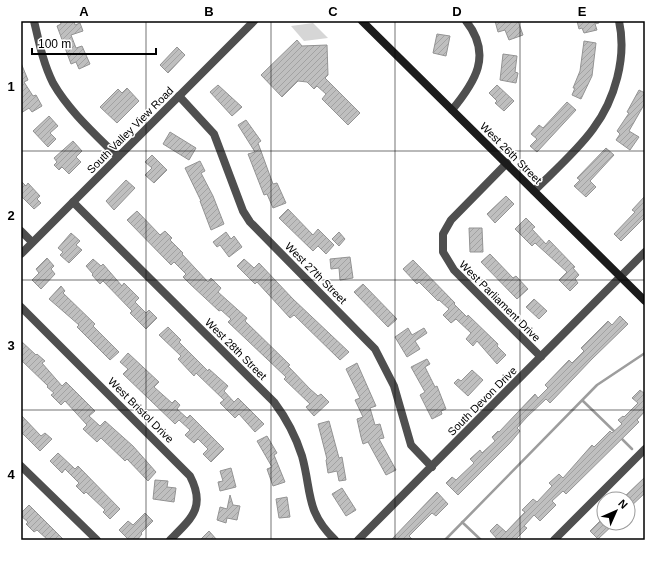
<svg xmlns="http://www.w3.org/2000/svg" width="666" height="561" viewBox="0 0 666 561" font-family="Arial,sans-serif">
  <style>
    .park { fill: #d6d6d6 }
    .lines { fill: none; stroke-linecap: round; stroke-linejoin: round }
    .stream { stroke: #9d9d9d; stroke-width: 2.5 }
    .building { fill: url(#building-hatch); stroke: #939393 }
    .minor { stroke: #4f4f4f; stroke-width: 8 }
    .tertiary { stroke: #4f4f4f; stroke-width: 8 }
    .secondary { stroke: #1c1c1c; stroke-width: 8 }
    .grid { fill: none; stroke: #000; stroke-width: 1; stroke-opacity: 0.55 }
    .labels { text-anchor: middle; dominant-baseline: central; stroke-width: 3; stroke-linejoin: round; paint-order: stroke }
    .street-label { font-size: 11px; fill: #000; stroke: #fff }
    .neatline { fill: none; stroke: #000; stroke-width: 1.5 }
    .grid-label { font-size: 13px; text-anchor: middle; font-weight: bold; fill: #000 }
  </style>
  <defs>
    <pattern id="building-hatch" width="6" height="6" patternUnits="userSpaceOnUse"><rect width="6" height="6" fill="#bfbfbf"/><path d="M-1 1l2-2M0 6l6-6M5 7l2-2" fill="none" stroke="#a2a2a2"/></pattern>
  </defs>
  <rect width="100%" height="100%" fill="#fff"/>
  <path class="park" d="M313 23 328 38 304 41 291 26Z"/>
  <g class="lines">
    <path class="stream" d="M582 400 616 433
      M621 438 632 449
      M462 522 481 540
      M445 540 597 385 645 353"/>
  </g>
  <path class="building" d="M60 21H74L75 25 80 23 83 31 71 35 76 48 82 46 90 64 79 69 76 62 71 64 57 26 61 24Z
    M495 21H518L523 35 509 40 505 30 498 32Z
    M577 21H599V23L595 24 597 30 584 33 582 28 579 29Z
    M437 34 450 36 446 56 433 53Z
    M297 40 302 46 327 45 328 75 325 78 360 113 348 125 322 99 326 94 317 86 314 89 307 82 298 81 282 97 261 75Z
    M584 41 596 43 592 76 581 99 572 95 575 88H573L580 71Z
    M177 47 185 55 168 73 160 65Z
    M503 54 517 56 515 72 518 73 516 83 500 80Z
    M21 63 28 80 24 82 33 96 36 95 42 106 32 112 29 108 21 113Z
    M218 85 242 107 232 116 210 92Z
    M497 85 514 101 504 111 495 103 497 101 489 93Z
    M127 88 139 101 117 123 100 107 118 89 122 93Z
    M639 90 645 93V103L629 131 639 137 630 150 616 140 620 134 617 131 629 113 627 112Z
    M567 102 576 110 537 152 530 146 537 139 531 134 539 125 543 128Z
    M49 116 58 126 50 133 56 139 48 147 33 131Z
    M246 120 261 141 258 143 273 184 277 183 286 203 273 208 267 194 264 195 248 154 255 152 238 125Z
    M170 132 196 148 189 160 163 144Z
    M73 141 82 151 76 157 81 162 69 174 62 167 59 170 54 165 57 162 54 158Z
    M606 148 614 155 590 181 596 187 586 197 574 186 580 180 577 178Z
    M152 155 167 170 154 183 145 175 152 168 145 162Z
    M200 161 205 171 201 173 213 196 224 224 211 230 200 201H201L185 168Z
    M126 180 135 188 114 210 106 201Z
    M21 181 26 186 28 183 40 196 37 199 41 203 34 209 21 196Z
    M506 196 514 204 495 223 487 214Z
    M645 196V217L621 241 614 234 635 212 632 210Z
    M288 209 313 235 318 229 334 245 326 254 318 246 313 251 279 218Z
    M137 211 160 235 165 231 172 238 170 240 183 253 182 254 208 282 211 278 221 288 218 292 247 318 245 321 290 365 288 366 310 389 318 396 321 394 329 402 314 416 306 407 310 404 284 379 286 377 228 322 231 319 221 310 219 311 190 284 183 277 186 274 174 262 171 265 127 220Z
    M526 218 535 227 532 229 546 244 549 240 575 267 573 268 579 275 575 279 578 283 570 291 559 280 567 272 535 243 532 246 515 229Z
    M469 228H482L483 252H470Z
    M226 232 231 239 234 236 242 247 229 257 220 245 217 247 213 242Z
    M339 232 345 239 339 246 332 239Z
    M71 233 80 241 76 245 82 250 69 263 60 255 63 252 58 248Z
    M490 254 513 278 516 276 528 289 517 299 481 262Z
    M350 257 353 278 340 280 339 268 331 269 330 259Z
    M47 258 54 266 51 269 55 274 41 289 32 280 39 273 36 269Z
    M93 259 101 266 103 264 122 286 124 283 139 298 135 302 146 313 149 310 157 318 146 329 130 313 132 311 103 281 100 284 92 275 93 274 86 266Z
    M244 259 254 268 259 263 293 299 349 352 340 360 294 315 290 318 257 282 255 284 237 266Z
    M413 260 455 303 454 304 467 317 468 315 498 344 497 346 506 355 497 364 477 341 473 346 466 339 471 333 456 319 451 323 443 315 449 309 439 300 438 301 419 282 417 284 403 269Z
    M363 284 397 319 388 327 354 292Z
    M61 286 65 291 63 293 95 324 93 326 119 352 110 360 77 327 79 325 49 299Z
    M534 299 547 311 539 319 526 307Z
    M620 316 628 324 592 359 550 403 546 399 527 417 517 428 520 431 510 443 458 495 446 483 452 477 456 480 474 463 470 459 480 450 482 453 495 441 492 437 498 431 499 432 535 394 538 398 548 388 545 385 569 360 572 363 584 351 581 348 608 321 612 325Z
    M168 327 181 340 179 342 208 371 209 369 228 386 224 391 234 402 238 398 264 424 255 432 239 414 235 418 220 403 224 400 196 373 194 376 178 359 181 356 159 335Z
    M408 328 412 335 424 328 427 333 415 341 420 349 407 357 395 337Z
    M21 341 36 355 37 354 45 361 42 363 62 386 66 382 95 411 89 416 100 426 105 421 133 446 156 472 148 481 127 459 125 461 101 438 97 442 83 429 87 425 65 401 61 405 51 395 54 393 47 387 48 386 21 360Z
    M128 353 159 382 154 387 172 403 175 400 180 405 177 409 187 418 190 415 224 449 211 462 203 454 208 449 198 439 194 443 185 435 190 430 179 420 175 424 123 374 128 369 120 362Z
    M427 359 430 364 425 367 435 387 437 386 446 409 441 411 442 414 432 419 420 395 425 392 411 367Z
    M357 363 376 406 370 408 375 425 380 424 384 438 379 439 396 470 386 475 368 442 363 444 361 437 357 419 363 417 355 400 360 398 346 369Z
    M472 370 483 380 468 396 454 383 458 379 461 381Z
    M640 390 645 394V411L637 420 639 422 566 494 563 491 552 501 556 505 540 521 534 515 524 526 527 528 515 540H498L490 531 497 524 506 532 525 512 522 510 533 499 537 502 552 486 549 483 559 474 563 478 592 445 594 447 610 431 612 433 622 424 618 420 623 416 624 417 638 403 632 398Z
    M21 415 41 436 45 433 52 439 40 451 21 432Z
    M329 421 339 458 342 457 346 480 339 481 337 471 328 473 326 460 327 459 318 424Z
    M267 436 277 453 274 455 285 482 273 486 267 469 272 467 257 441Z
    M58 453 75 469 78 466 120 509 110 519 103 512 105 510 86 492 84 494 76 486 79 483 65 469 62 473 50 461Z
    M231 468 236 487 220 491 218 482 223 481 220 471Z
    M645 477V493L628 509V499H622Z
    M155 480 168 481 167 487 176 488 174 502 153 499Z
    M342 488 356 510 346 516 332 494Z
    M437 492 448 504 436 516 432 513 409 536 413 540H391Z
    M230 495 233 505 240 506 237 520 227 518 226 523 217 520 220 507 227 509Z
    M287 497 290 517 279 518 276 499Z
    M29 505 64 540H48L37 530 34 532 26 524 28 522 21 516V513Z
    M145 513 153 521 141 533 142 534 137 540H129L119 530 128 521 133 525Z
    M604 517V523H615L598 539 590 531Z
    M209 531 217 540H200Z"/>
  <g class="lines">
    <path class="minor" d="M34 21C39 42 43 63 53 83 69 111 95 134 118 157
      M179 96 214 134 243 211 250 222 375 349 394 386 411 445 432 467
      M452 110C475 82 493 55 466 21
      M507 163 451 220 443 234V252L454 270 541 357
      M534 191C554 171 577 151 593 129 615 100 627 57 619 21
      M73 202 274 402C286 418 296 437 302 456 312 492 305 511 335 540
      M21 231 32 242
      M21 307 190 476C206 507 192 518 170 540
      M21 466 97 540
      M358 540 645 252
      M554 540 645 449"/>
    <path class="tertiary" d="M21 254 254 21"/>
    <path class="secondary" d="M362 21 645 301"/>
  </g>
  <path class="grid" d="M146 21V540M271 21V540M395 21V540M520 21V540M21 151H645M21 280H645M21 410H645"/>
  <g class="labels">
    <g class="street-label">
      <text transform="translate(130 130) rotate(-45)">South Valley View Road</text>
      <text transform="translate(511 153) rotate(45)">West 26th Street</text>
      <text transform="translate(316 273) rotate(45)">West 27th Street</text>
      <text transform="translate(500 301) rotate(45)">West Parliament Drive</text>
      <text transform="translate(236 349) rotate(45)">West 28th Street</text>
      <text transform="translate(482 401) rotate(-45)">South Devon Drive</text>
      <text transform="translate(141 410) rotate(45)">West Bristol Drive</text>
    </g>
  </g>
  <rect width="666" height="561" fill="none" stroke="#ffffff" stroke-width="44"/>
  <g transform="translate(616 511) rotate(45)"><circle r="19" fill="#ffffff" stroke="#999999"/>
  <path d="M0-3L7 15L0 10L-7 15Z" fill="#000000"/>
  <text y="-6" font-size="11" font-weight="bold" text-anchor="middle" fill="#000000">N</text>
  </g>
  <path d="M32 48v6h124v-6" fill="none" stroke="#000000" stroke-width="2"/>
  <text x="38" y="48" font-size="12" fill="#000000" stroke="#ffffff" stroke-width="3" paint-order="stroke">100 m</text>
  <rect x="22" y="22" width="622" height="517" class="neatline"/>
  <g class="grid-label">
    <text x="84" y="16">A</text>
    <text x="209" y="16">B</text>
    <text x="333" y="16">C</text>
    <text x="457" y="16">D</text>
    <text x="582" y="16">E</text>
    <text x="11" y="91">1</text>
    <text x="11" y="220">2</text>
    <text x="11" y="350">3</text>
    <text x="11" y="479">4</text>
  </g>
</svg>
